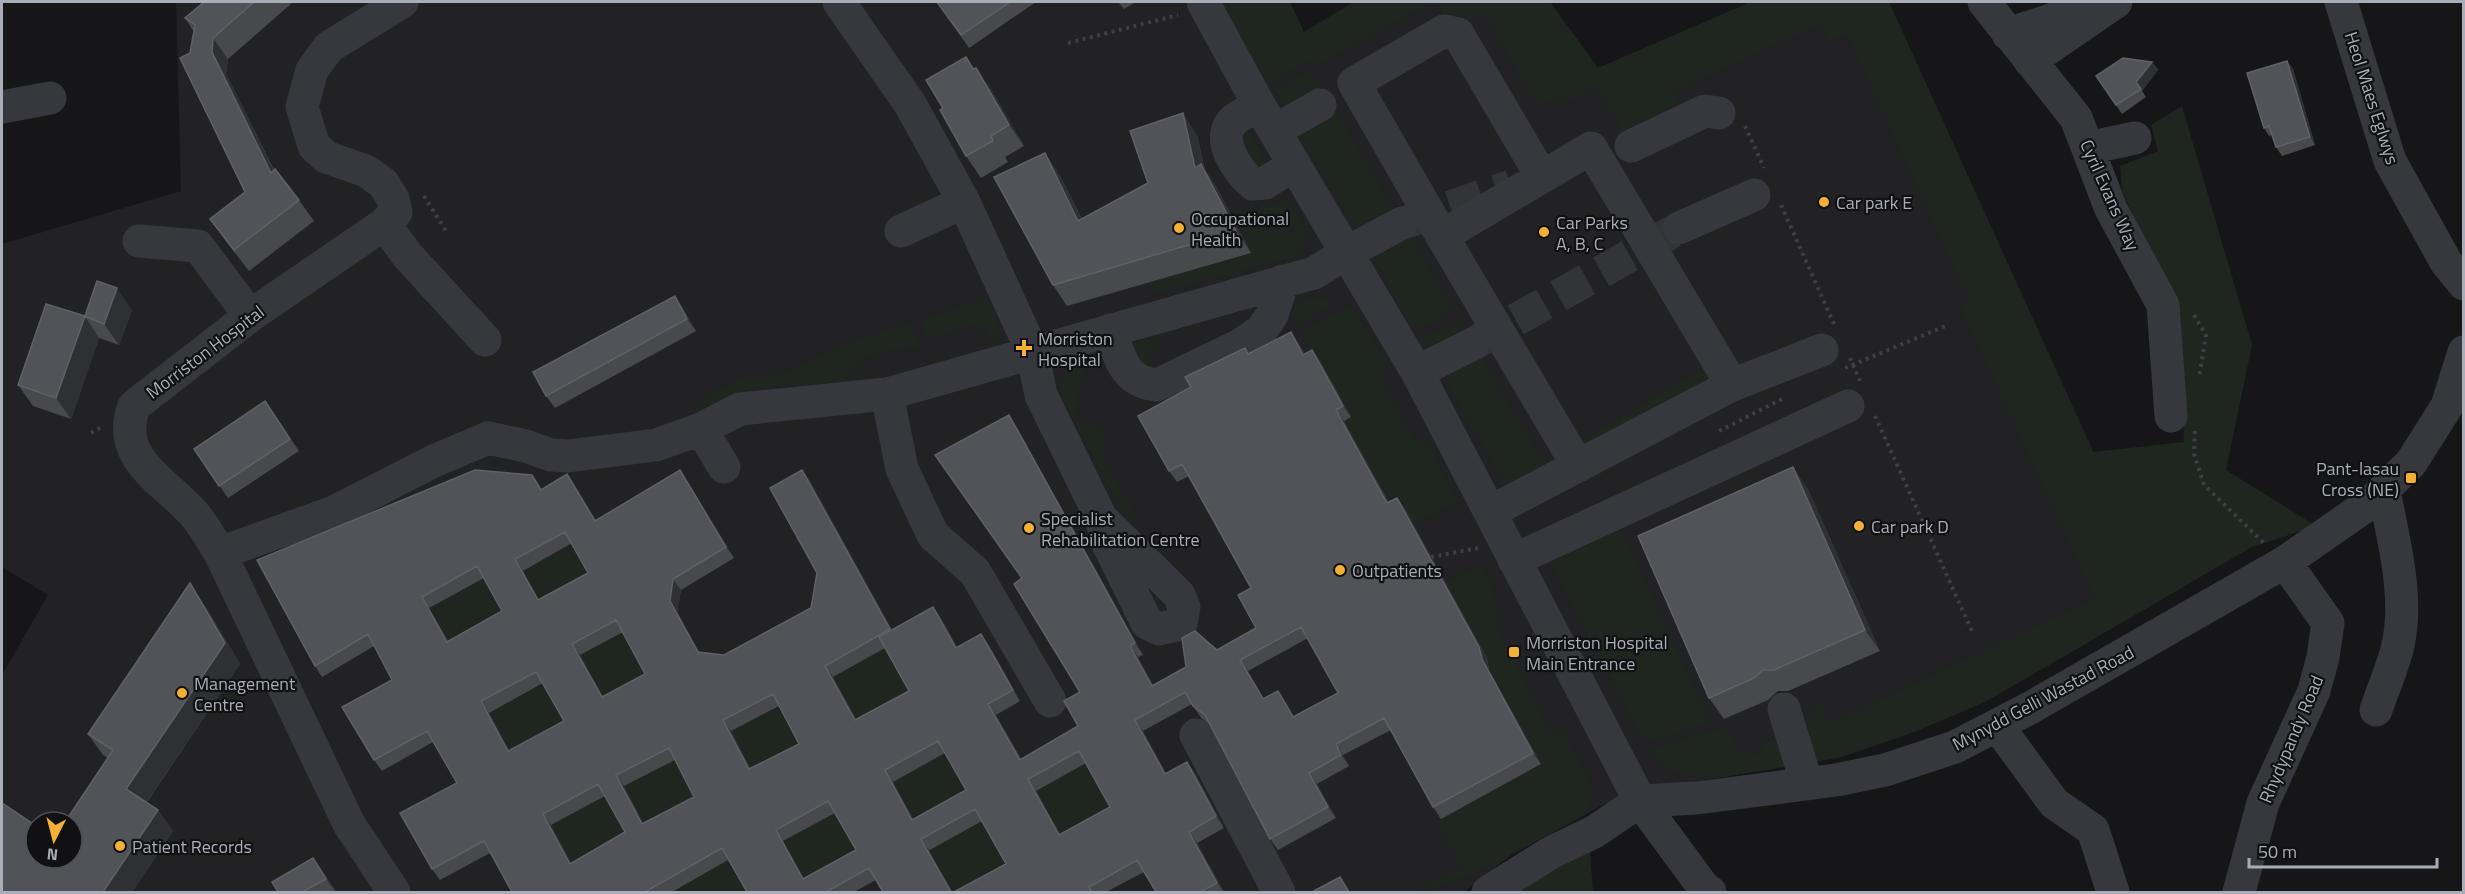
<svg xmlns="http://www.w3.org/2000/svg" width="2465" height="894" viewBox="0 0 2465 894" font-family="'Titillium Web',sans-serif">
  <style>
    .built { fill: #222225; fill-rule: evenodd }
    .green { fill: #1e261f }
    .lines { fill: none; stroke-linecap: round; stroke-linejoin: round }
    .minor-tunnel { stroke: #333438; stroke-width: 33; stroke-dasharray: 33 16; stroke-linecap: butt }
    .path { stroke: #3d3f44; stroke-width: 4; stroke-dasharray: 3 4.5; stroke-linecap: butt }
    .minor { stroke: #37383d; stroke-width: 33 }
    .wall { fill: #47494d; fill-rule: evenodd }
    .shaded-wall { fill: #2f3033 }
    .building { fill: #525359; stroke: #5f6168; stroke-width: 1.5; fill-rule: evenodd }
    .poi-dot { fill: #f2b134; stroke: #111113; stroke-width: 2 }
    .labels { text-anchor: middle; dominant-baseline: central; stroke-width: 4.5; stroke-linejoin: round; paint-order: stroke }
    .street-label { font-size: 18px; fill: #a8adb8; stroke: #111113 }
    .poi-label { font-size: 18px; fill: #a8adb8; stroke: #111113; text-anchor: start }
  </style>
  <rect width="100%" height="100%" fill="#161618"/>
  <path class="built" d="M176 2H1290L1304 32 1354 2H1550L1598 68 1751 2H1889L2161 600 1985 702 1909 734 1841 757 1695 782 1605 804 1511 855 1464 892H2V675L48 595 2 567V244L181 191ZM36 822H72V858H36Z"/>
  <path class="green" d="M1219 2H1290L1304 32 1354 2H1430L1317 66 1313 59 1270 83 1252 52 1244 57Z
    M1437 2H1550L1598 68 1751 2H1889L2093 452 2184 442 2179 317 2122 191 2120 166 2158 151 2151 125 2182 106 2252 345 2226 470 2316 526 2252 547 1985 702 1909 734 1841 757 1810 763 1804 748 1811 708 1822 704 1831 723 2095 598 1966 320 1961 305 1969 301 1847 34 1829 41 1821 24 1674 91 1679 103 1622 131 1597 86 1565 104 1559 95 1538 107 1484 13 1474 18 1444 13Z
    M1311 69 1324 92 1287 110 1275 90Z
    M1333 107 1396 213 1356 230 1298 132Z
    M1247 125 1269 170 1259 175 1235 132Z
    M1289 200 1306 229 1303 249 1292 258 1154 294 1148 282 1251 253 1231 214Z
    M1410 236 1453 309 1416 331 1375 261 1377 255Z
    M988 298 999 330C999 336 997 342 991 345L985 327 978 330 976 324 926 340 920 320Z
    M1317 298 1338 301 1298 325 1292 316 1294 306 1306 299Z
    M1347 306 1356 314 1387 362 1383 380 1414 440 1429 445 1457 502 1413 524 1395 515 1344 421 1350 417 1301 332Z
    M1459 320 1464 327C1452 334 1431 353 1420 339L1435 331 1437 333Z
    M912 322 920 348 887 350 870 355 842 382 775 386 736 394 701 410 698 404 738 378 784 373 856 339Z
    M1157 337 1159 345 1146 354 1160 379 1154 378 1129 346Z
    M1085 358 1074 420C1087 424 1105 423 1106 440 1107 446 1106 449 1101 454L1135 514 1125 513 1121 509 1064 403C1057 382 1066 366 1085 358Z
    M1482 358 1543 462 1559 453 1561 457 1508 484 1502 480 1447 382 1451 374Z
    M1706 367 1713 379 1592 454 1584 439Z
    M1615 525 1622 530 1710 723 1644 743 1545 552Z
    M573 543 596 584 546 612 523 571Z
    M1482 564 1493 590 1499 627 1505 644 1552 735 1562 729C1568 741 1574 752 1580 764 1592 785 1600 796 1581 816L1477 873 1421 892H1413L1462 868 1436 821 1541 764 1489 670 1487 658 1446 583Z
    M485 577 510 623 455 653 429 608Z
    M624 632 653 685 609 708 580 655Z
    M885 648 917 702 863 731 833 677Z
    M544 683 571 732 516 762 489 713Z
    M781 705 806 755 757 781 731 731Z
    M1729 726 1739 752 1760 755 1763 744 1772 740H1779L1789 766C1758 771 1707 783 1678 773 1666 768 1657 759 1648 750Z
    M946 752 973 801 920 831 893 782Z
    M677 759 702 808 649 835 624 786Z
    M1087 762 1118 818 1066 846 1036 791Z
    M606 795 633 844 578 875 551 825Z
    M836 812 864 862 811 890 783 841Z
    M983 820 1013 875 982 892H953L929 850Z
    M1590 851 1593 892H1519L1548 871Z
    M729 859 748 892H681L679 888Z"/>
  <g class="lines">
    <path class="minor-tunnel" d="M1404 223 1511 186
      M1473 344 1679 228"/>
    <path class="path" d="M1068 43 1178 15
      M1745 126 1764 168
      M424 196 446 231
      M1781 205 1834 324
      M2194 315 2206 335 2199 378
      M1850 358 1860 381
      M1845 368 1948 325
      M1875 416 1972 631
      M1719 431 1784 398
      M2195 431 2194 454 2204 485 2264 543
      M91 433 103 426
      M1431 557 1478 548"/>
    <path class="minor" d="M839 2 910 104 964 202 1032 351 1041 395 1101 518 1109 546 1147 623 1159 629 1181 624 1184 607 1179 595 1101 518
      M1203 2 1259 105 1417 372 1640 801 1704 888 1710 892
      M1984 2 2076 118 2111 209 2163 305 2171 416
      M2341 2 2390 161 2446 262 2464 284
      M2008 34 2054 19 2081 2
      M2030 61 2116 2
      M1259 105C1251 110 1241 114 1234 120 1214 138 1238 172 1253 184L1265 183 1294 165
      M2 107 50 98
      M1274 131 1320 105
      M1631 146 1705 111 1719 113
      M2088 148 2135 138
      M384 224 408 256 485 340
      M1679 228 1754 195
      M901 231 964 202
      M1442 236 1354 83 1444 31 1458 34 1542 177
      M139 241 198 246 250 316
      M1110 330C1120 358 1124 382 1157 385L1240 345 1261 331 1272 315 1283 281
      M1417 372 1473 344
      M887 394 902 469 933 535 975 572 1050 701
      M701 429 740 409 887 394 1314 273 1346 253 1402 223
      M1578 466 1442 236 1591 148 1732 385
      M1490 512 1732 385 1822 350
      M220 553 334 512 434 461 488 438 526 446 551 455 568 456 656 445 701 429 724 467
      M1514 560 1848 406
      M1784 709 1807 784
      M2376 710C2383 689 2393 667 2398 645 2409 595 2393 539 2384 490
      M1997 725 2054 803 2093 830 2113 892
      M1196 735 1279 892
      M394 892 349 824 220 553C212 540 204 526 194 514 165 481 114 458 134 406L250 316 384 224 396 212 393 199 383 183 366 171 326 157 314 146 302 107 312 70 329 47 402 2
      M1488 892 1552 852 1594 832 1640 801 1697 798 1836 780 1885 770 1955 747 2030 708 2285 562 2370 503 2411 463 2447 406 2464 352
      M2239 892 2263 803 2314 691 2323 657 2328 623 2285 562"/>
  </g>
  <path class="wall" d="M204 2H293L228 59 226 74 274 170 299 200 314 221 249 271 225 240 210 219 245 192 194 32 185 18Z
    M937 2H1036L969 48Z
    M1118 2H1136L1124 9Z
    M966 57 974 69 976 68 991 89 1024 146 1005 157 1008 162 981 178 966 156 943 108Z
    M2287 61 2293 69 2315 145 2282 156 2276 147 2272 135 2269 136 2264 128Z
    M2152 62 2158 70 2142 91 2146 97 2122 114 2096 76Z
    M1197 135 1205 170 1216 186 1251 253 1067 306 1053 285 1059 174 1082 219 1148 183Z
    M683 308 696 331 555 408 546 396Z
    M132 310 119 345 99 338 71 419 33 406 18 385 85 316Z
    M1291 332 1305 354 1312 350 1320 361 1351 417 1344 421 1389 503 1397 498 1405 509 1487 658 1489 670 1541 764 1441 819 1433 807 1391 730 1343 755 1349 766 1317 784 1336 818 1278 850 1270 839 1209 724 1201 718 1192 704 1143 731 1166 773H1195L1224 828 1197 843 1224 892H1156L1144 872 1106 892H954L1006 864 982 821 854 892H747L728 860 672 892H512L490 853 440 880 432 869 457 783 433 742 382 771 374 760 392 680 374 646 322 677 315 666 542 489 567 474 596 520 687 481 734 558 681 590 677 612 699 652 724 655 811 608 817 573 802 470 810 481 892 630 933 607 941 618 957 647 989 645 1020 701 996 715 1021 759 1078 726 1080 692 1021 578 1016 426 1143 655 1138 657 1153 685 1256 628 1251 588 1189 476 1177 482 1169 471 1191 387 1245 348 1249 354ZM572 543 588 573 539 600 523 571ZM484 578 502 611 448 641 429 608ZM623 632 645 674 603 697 580 655ZM1308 638 1338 693 1294 717 1286 702 1264 699 1248 671ZM885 648 909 691 856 719 833 677ZM543 683 564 721 509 751 489 713ZM779 706 799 744 750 769 731 731ZM945 753 966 790 913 819 893 782ZM675 760 694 797 643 823 624 786ZM1086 763 1110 807 1060 834 1036 791ZM605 796 625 832 571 863 551 825ZM835 813 856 850 804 879 783 841Z
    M265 401 299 451 228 498 194 449Z
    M1808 489 1880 651 1788 691H1778L1768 700 1724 719 1709 698Z
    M204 604 240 664 147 802 158 810 173 831 132 892H2L72 858 108 758 103 755 88 734Z
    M313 858 328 879 336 892H278Z"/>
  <path class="shaded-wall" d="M213 38 228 59 226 74 285 194 271 173 212 52Z
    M2287 61 2293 69 2315 145 2310 137Z
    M2152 62 2158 70 2142 91 2136 82Z
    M976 68 991 89 1024 146 1009 125Z
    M1183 113 1197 135 1205 170 1216 186 1251 253 1195 168Z
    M1045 153 1059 174 1093 242 1078 221Z
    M117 288 132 310 119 345 104 324Z
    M675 296 683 308 696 331 687 319Z
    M85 316 99 338 71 419 56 398Z
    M1291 332 1298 343 1311 366 1303 355Z
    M1312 350 1320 361 1351 417 1343 406Z
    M1336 410 1344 421 1395 515 1387 503Z
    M1009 415 1016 426 1143 655 1135 643Z
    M1793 467 1808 489 1880 651 1865 630Z
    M680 470 687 481 734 558 726 547Z
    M802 470 810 481 898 640 890 629Z
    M567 474 575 485 603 532 595 521Z
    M1397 498 1405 509 1487 658 1489 670 1541 764 1533 753 1482 659Z
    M515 559 523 571 546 612 538 600Z
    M673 579 681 590 677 612 705 663 698 652 670 601Z
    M190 583 204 604 240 664 141 810 126 789Z
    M422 597 429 608 455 653 447 642Z
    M933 607 941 618 964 659 956 648Z
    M981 634 989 645 1020 701 1013 690Z
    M572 644 580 655 609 708 602 697Z
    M1130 646 1138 657 1160 697 1152 686Z
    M1240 660 1248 671 1270 711 1263 699Z
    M825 666 833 677 863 731 855 720Z
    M1278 691 1286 702 1300 729 1293 717Z
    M481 701 489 713 516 762 508 751Z
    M988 704 996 715 1027 771 1020 760Z
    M723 720 731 731 757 781 749 769Z
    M1135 720 1143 731 1173 785 1165 774Z
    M1336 744 1343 755 1349 766 1341 755Z
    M1187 762 1195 773 1224 828 1216 816Z
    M885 770 893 782 920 831 912 820Z
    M1309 773 1317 784 1336 818 1328 807Z
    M616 775 624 786 649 835 642 824Z
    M1028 779 1036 791 1066 846 1059 835Z
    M158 810 173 831 132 892H103Z
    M543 814 551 825 578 875 570 864Z
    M776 830 783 841 811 890 803 879Z
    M1189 832 1197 843 1224 892 1217 883Z
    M921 839 929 850 953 892H951Z
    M313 858 328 879 336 892 326 879Z"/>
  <path class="building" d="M204 2H254L213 38 212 52 271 173 275 169 299 200 234 250 210 219 245 192 180 58 190 53 195 25 185 18Z
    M937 2H1010L961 35Z
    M966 57 973 69 976 68 1009 125 991 136 993 141 966 156 940 110 943 108 926 80Z
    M2123 58 2152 62 2136 82 2141 89 2116 105 2096 76Z
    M2287 61 2310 137 2276 147 2269 126 2264 128 2247 73Z
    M1183 113 1195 168 1201 164 1236 231 1053 285 994 177 1045 153 1078 221 1148 183 1130 131Z
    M97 281 117 288 104 324 85 316Z
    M675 296 687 319 546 396 533 372Z
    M46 304 85 316 56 398 18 385Z
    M1291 332 1303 355 1312 350 1343 406 1336 410 1387 503 1397 498 1479 647 1482 659 1533 753 1433 807 1384 718 1336 744 1341 755 1309 773 1328 807 1270 839 1205 715 1193 706 1185 692 1135 720 1165 774 1187 762 1216 816 1189 832 1217 883 1200 892H1156L1137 860 1089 887 1092 892H954L1006 864 975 809 921 839 951 892H883L869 868 826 892H747L722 848 645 892H512L484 841 432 869 400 813 457 783 427 731 374 760 342 707 392 680 368 634 315 666 257 560 475 470 532 475 541 490 567 474 595 521 680 470 726 547 673 579 670 601 698 652 724 655 811 608 817 573 770 488 802 470 890 629 825 666 855 720 909 691 879 637 933 607 956 648 981 634 1013 690 988 704 1020 760 1078 726 1064 701 1080 692 1014 584 1022 578 935 455 1009 415 1135 643 1130 646 1152 686 1186 667 1182 638 1195 631 1217 650 1256 628 1238 595 1251 588 1182 464 1169 471 1138 416 1191 387 1185 377 1245 348 1248 354ZM565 532 588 573 538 600 515 559ZM477 566 502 611 447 642 422 597ZM616 620 645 674 602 697 572 644ZM1301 627 1338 693 1293 717 1278 691 1263 699 1240 660ZM536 672 564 721 508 751 481 701ZM773 694 799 744 749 769 723 720ZM938 741 966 790 912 820 885 770ZM669 748 694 797 642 824 616 775ZM1079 751 1110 807 1059 835 1028 779ZM598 784 625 832 570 864 543 814ZM828 801 856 850 803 879 776 830Z
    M265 401 290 439 219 486 194 449Z
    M1793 467 1865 630 1774 670H1763L1754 678 1709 698 1638 536Z
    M190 583 225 643 126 789 158 810 103 892H2V803L36 826V858H72V822H65L113 750 88 734Z
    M313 858 326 879 302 892H278L272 882Z
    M1340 877 1349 892H1312Z"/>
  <g class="poi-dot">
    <circle cx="1824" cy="202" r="6"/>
    <circle cx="1179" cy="228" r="6"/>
    <circle cx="1544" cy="232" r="6"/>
    <path d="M1021 339h6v6h6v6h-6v6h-6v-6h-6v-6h6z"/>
    <rect x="2405" y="472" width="12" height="12" rx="3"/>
    <circle cx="1859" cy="526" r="6"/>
    <circle cx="1029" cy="528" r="6"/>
    <circle cx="1340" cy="570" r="6"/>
    <rect x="1508" y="646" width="12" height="12" rx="3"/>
    <circle cx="182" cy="693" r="6"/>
    <circle cx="120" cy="846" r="6"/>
  </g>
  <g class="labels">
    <g class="street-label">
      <text transform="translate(2372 98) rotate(72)">Heol Maes Eglwys</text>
      <text transform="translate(2110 195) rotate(66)">Cyril Evans Way</text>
      <text transform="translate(205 352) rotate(-37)">Morriston Hospital</text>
      <text transform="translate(2043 698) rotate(-28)">Mynydd Gelli Wastad Road</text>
      <text transform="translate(2291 739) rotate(-67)">Rhydypandy Road</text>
    </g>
    <g class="poi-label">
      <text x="1836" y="202">Car park E</text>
      <text x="1191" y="218">Occupational<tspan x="1191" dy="21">Health</tspan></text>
      <text x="1556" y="222">Car Parks<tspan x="1556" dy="21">A, B, C</tspan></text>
      <text x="1038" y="338">Morriston<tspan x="1038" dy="21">Hospital</tspan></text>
      <text x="2399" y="468" text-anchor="end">Pant-lasau<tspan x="2399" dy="21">Cross (NE)</tspan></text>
      <text x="1041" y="518">Specialist<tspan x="1041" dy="21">Rehabilitation Centre</tspan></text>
      <text x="1871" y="526">Car park D</text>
      <text x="1352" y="570">Outpatients</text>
      <text x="1526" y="642">Morriston Hospital<tspan x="1526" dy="21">Main Entrance</tspan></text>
      <text x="194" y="683">Management<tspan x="194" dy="21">Centre</tspan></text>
      <text x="132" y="846">Patient Records</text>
    </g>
  </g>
  <rect width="2465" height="894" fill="none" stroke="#a8adb8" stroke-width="6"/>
  <g transform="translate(54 840) rotate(186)"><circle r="28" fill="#111113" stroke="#4d4f55" stroke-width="1.5"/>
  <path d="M0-4.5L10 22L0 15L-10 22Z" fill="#f2b134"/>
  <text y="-9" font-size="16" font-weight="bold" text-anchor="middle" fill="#a8adb8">N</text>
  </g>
  <path d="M2249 858v9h188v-9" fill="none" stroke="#a8adb8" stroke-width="3"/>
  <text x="2258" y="858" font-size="18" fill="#a8adb8" stroke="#111113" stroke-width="4.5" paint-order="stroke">50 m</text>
</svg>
